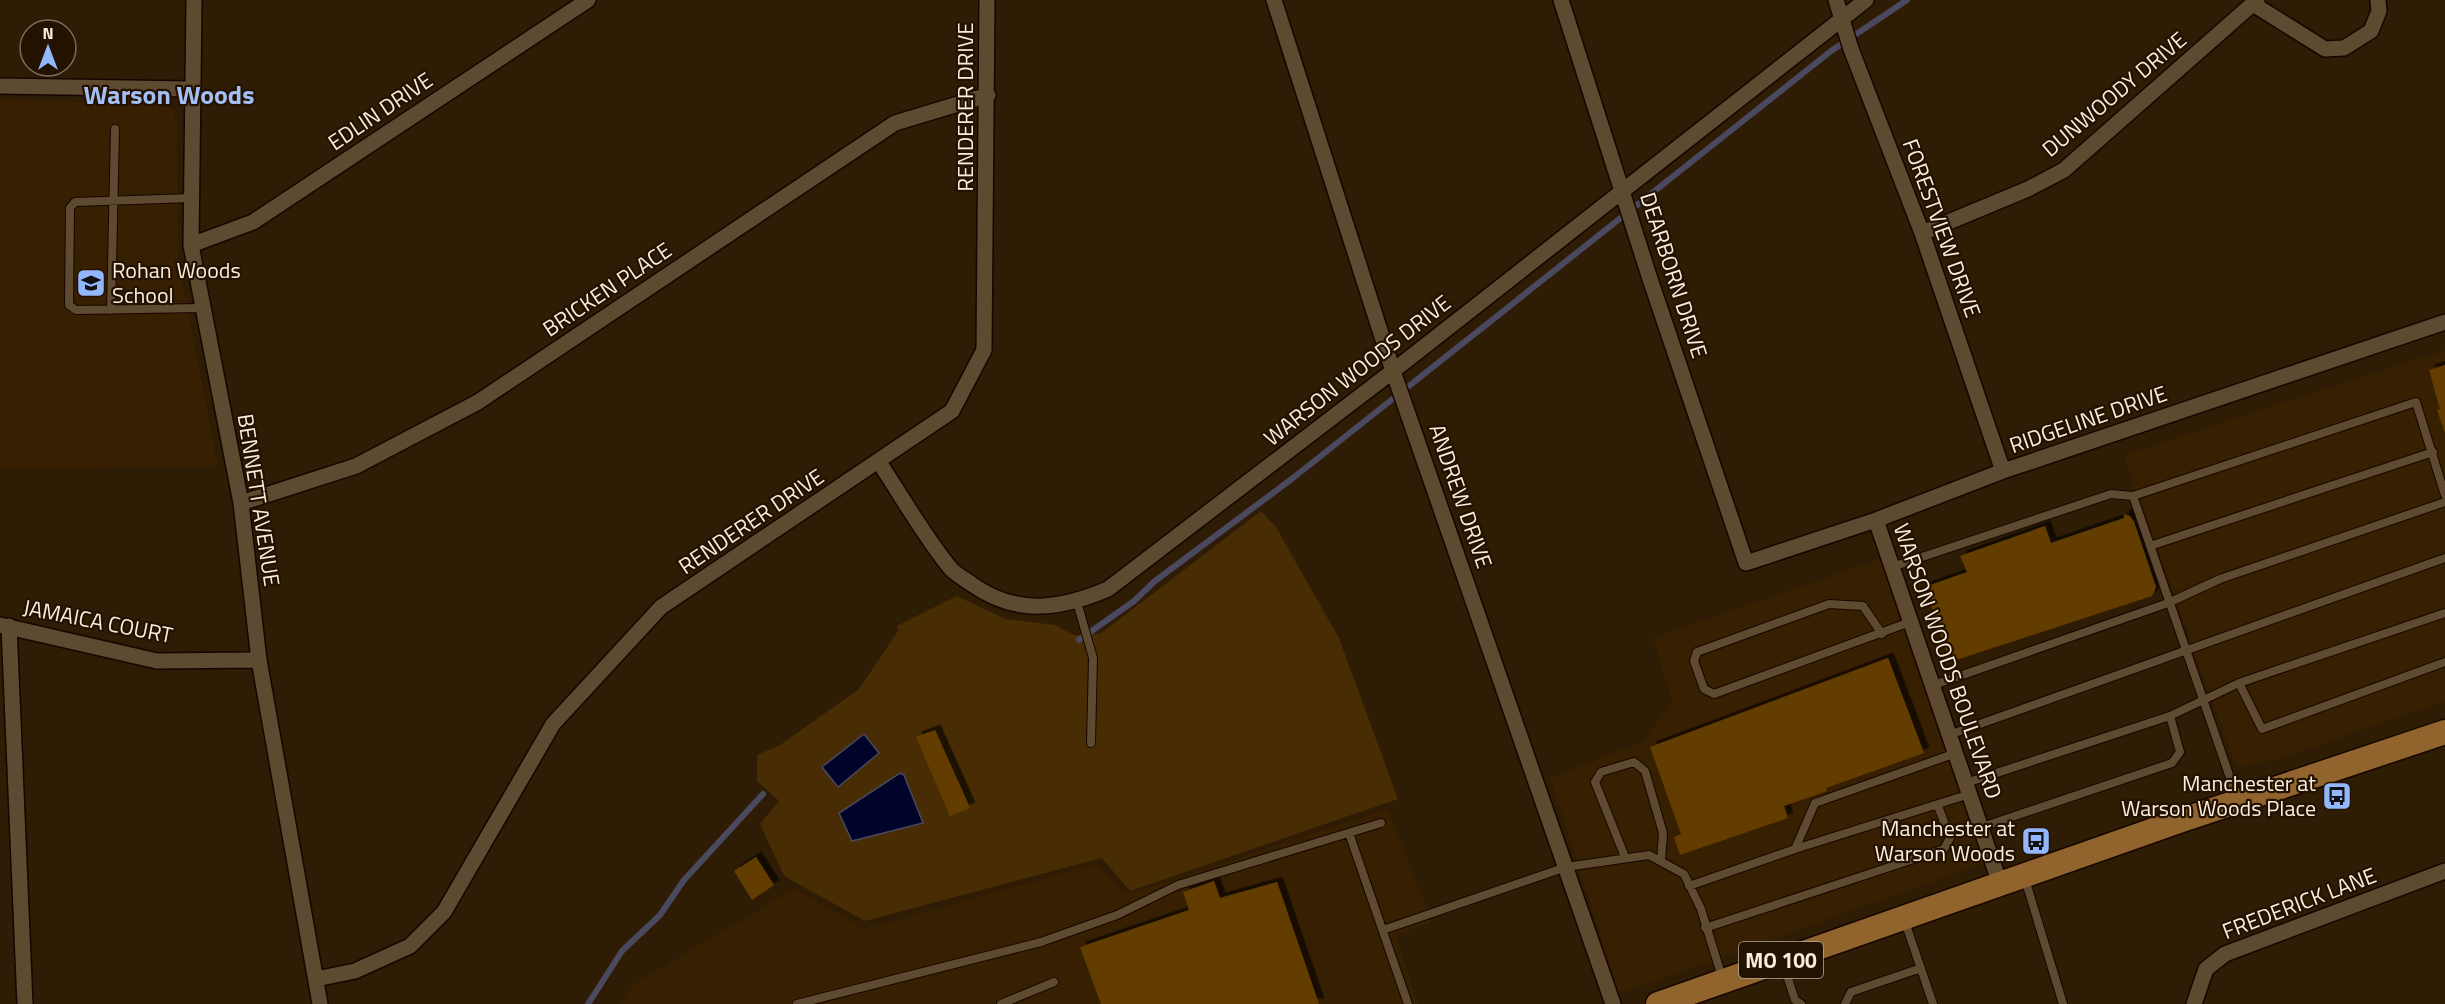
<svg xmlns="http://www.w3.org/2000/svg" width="2445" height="1004" viewBox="0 0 2445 1004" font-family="'Titillium Web',sans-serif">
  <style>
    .built { fill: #371f01 }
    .green { fill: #482c03 }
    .water { fill: #00032a; stroke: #4b4960; stroke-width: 1.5 }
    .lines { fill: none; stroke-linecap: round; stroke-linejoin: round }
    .stream { stroke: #4b4960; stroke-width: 6 }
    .building { fill: #633e05; filter: url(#shadow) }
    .lane-casing { stroke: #160600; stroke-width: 10 }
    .street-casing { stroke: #160600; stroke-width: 18 }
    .primary-casing { stroke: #160600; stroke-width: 27 }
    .lane { stroke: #5e4931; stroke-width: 8 }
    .street { stroke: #5e4931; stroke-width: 15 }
    .primary { stroke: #90642c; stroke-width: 24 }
    .labels { text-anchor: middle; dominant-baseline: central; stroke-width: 4.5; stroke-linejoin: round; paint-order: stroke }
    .shield { fill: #241200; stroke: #baab9c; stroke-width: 1.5 }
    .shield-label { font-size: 21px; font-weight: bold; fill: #faeddf }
    .street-label { font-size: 22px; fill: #faeddf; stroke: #241200 }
    .poi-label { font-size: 22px; fill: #faeddf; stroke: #241200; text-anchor: end }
    .quarter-label { font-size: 26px; font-weight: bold; fill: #a3bff3; stroke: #241200 }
  </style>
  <defs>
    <filter id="shadow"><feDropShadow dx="5.5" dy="-5.5" stdDeviation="0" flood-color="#0009"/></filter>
  </defs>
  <rect width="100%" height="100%" fill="#2e1c04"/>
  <path class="built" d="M0 100 156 103 173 109 177 125 178 259 218 467 0 468Z
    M2445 350V701L2279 759 2236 767 2124 455Z
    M1894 554 1999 858 1619 994 1550 778 1645 740 1672 701 1653 638Z
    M1388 809 1432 922 1396 935 1418 1004H619L634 984 795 888 864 929 1097 864 1122 892 1133 893Z"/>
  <path class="green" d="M1261 511 1276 527 1339 638 1398 799 1130 891 1102 858 865 921 784 876 760 824 779 801 757 781V755L780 745 859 689 898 631 897 626 957 596 1006 619 1055 625 1074 635 1100 634Z"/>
  <path class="water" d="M864 734 879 753 838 787 822 767Z
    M900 773 904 775 923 823 852 841 839 813Z"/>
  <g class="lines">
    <path class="stream" d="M1079 640 1134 601 1155 581 1293 478 1831 51 1907 0
      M588 1004 622 951 660 915 684 880 763 794"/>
  </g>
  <path class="building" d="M2445 365V433L2437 410 2440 409 2429 370Z
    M2124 514 2130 516 2134 522 2156 587 2152 596 1950 662 1925 587 1967 572 1960 556 2045 526 2051 543 2124 518Z
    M1888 658 1924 753 1826 788 1827 791 1784 806 1788 818 1680 855 1674 837 1681 834 1650 747Z
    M935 730 970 808 950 816 916 737Z
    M756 857 774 885 752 900 734 871Z
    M1214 881 1220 898 1277 882 1319 1004H1101L1080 947 1189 910 1183 892Z"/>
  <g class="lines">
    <g class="lane-casing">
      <path id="lane" d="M191 198 75 202 70 208 69 305 76 310 203 308
        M111 310 115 129
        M2133 496 2416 402 2445 495
        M2150 546 2433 452
        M1892 567 2111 494 2133 496 2237 798
        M1077 602 1093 658 1091 743
        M1882 634 1863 606 1829 604 1697 652 1694 661 1704 689 1714 694 1910 622
        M2239 683 2262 729 2445 662
        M1931 686 2168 603 2220 579 2445 502
        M1949 735 2445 558
        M1966 783 2170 716 2239 683 2445 613
        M1982 827 2172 763 2180 752 2170 716
        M1349 833 1408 1004
        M1795 849 1815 803 1956 753
        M1625 857 1595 782 1601 772 1634 762 1645 771 1663 833 1661 861
        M2025 879 2063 1004
        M1689 886 1795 849 1970 794
        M1904 919 1933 1004
        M1705 928 1944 849 1950 838 1938 806
        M1383 930 1566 867 1649 855 1684 874 1701 909 1722 977
        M1783 963 1795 1000 1801 1004
        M797 1004 1041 942 1117 915 1178 885 1381 823
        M1001 1004 1054 982
        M1845 1004 1851 992 1921 968"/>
    </g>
    <g class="street-casing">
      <path id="street" d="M194 0 191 245 241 503 259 660 320 1004
        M1274 0 1393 371 1613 1004
        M1561 0 1650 279 1746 563 1876 520 2003 471 2445 322
        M1836 0 1851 49 1922 233 2003 471
        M2253 4 2325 49 2344 48 2371 31 2379 11 2378 0
        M0 86 191 89
        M1922 233 2028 189 2064 170 2257 0
        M191 245 253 222 588 0
        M879 462C902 497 924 536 951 569 957 575 966 580 973 585 1017 616 1061 609 1108 589L1393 371 1866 0
        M241 503 356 466 478 402 895 123 988 95
        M1876 520 2000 884
        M0 625 157 661 259 660
        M9 626 25 1004
        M316 979 355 971 410 946 444 912 553 724 661 607 952 411 984 350 987 0
        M2194 1004 2206 969 2225 954 2445 871"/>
    </g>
    <g class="primary-casing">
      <path id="primary" d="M1658 1004 2182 820 2445 732"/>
    </g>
    <use href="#lane" class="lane"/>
    <use href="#street" class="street"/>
    <use href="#primary" class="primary"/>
  </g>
  <defs>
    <g id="school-square" transform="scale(1.5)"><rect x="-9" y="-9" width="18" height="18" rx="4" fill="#93b7fd" stroke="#241200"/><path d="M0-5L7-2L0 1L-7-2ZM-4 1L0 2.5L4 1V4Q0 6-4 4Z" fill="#111"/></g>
    <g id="bus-square" transform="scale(1.5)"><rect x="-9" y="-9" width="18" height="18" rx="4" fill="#93b7fd" stroke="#241200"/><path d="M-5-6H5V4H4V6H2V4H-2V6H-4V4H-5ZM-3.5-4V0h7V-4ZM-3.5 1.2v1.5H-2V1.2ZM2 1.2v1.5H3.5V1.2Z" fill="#111"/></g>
  </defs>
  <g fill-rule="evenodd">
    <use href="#school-square" x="91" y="283"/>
    <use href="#bus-square" x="2337" y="796"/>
    <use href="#bus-square" x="2036" y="841"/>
  </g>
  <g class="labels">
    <rect class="shield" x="1739" y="942" width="84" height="36" rx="4.5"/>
    <g class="shield-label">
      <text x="1781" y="960">MO 100</text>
    </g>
    <g class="street-label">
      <text transform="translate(2114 94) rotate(-40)">DUNWOODY DRIVE</text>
      <text transform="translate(965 107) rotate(-90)">RENDERER DRIVE</text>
      <text transform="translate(380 111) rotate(-34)">EDLIN DRIVE</text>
      <text transform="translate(1942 228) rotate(70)">FORESTVIEW DRIVE</text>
      <text transform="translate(1674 275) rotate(72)">DEARBORN DRIVE</text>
      <text transform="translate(607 289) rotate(-34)">BRICKEN PLACE</text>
      <text transform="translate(1357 370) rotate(-38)">WARSON WOODS DRIVE</text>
      <text transform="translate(2088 419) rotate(-19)">RIDGELINE DRIVE</text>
      <text transform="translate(1461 496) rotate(71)">ANDREW DRIVE</text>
      <text transform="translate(259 500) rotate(81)">BENNETT AVENUE</text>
      <text transform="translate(751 521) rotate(-34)">RENDERER DRIVE</text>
      <text transform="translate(98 621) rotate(11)">JAMAICA COURT</text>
      <text transform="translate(1948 661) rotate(71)">WARSON WOODS BOULEVARD</text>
      <text transform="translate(2299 903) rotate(-21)">FREDERICK LANE</text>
    </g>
    <g class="poi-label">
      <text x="112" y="270" text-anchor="start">Rohan Woods<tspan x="112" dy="25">School</tspan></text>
      <text x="2316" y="783">Manchester at<tspan x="2316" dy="25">Warson Woods Place</tspan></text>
      <text x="2015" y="828">Manchester at<tspan x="2015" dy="25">Warson Woods</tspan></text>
    </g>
    <g class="quarter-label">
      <text x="169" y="94">Warson Woods</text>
    </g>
  </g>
  <g transform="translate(48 48)"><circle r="28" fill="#241200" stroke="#7a6a59" stroke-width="1.5"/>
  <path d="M0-4.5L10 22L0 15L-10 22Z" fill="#93b7fd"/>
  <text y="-9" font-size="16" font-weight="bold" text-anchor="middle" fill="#faeddf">N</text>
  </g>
</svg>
